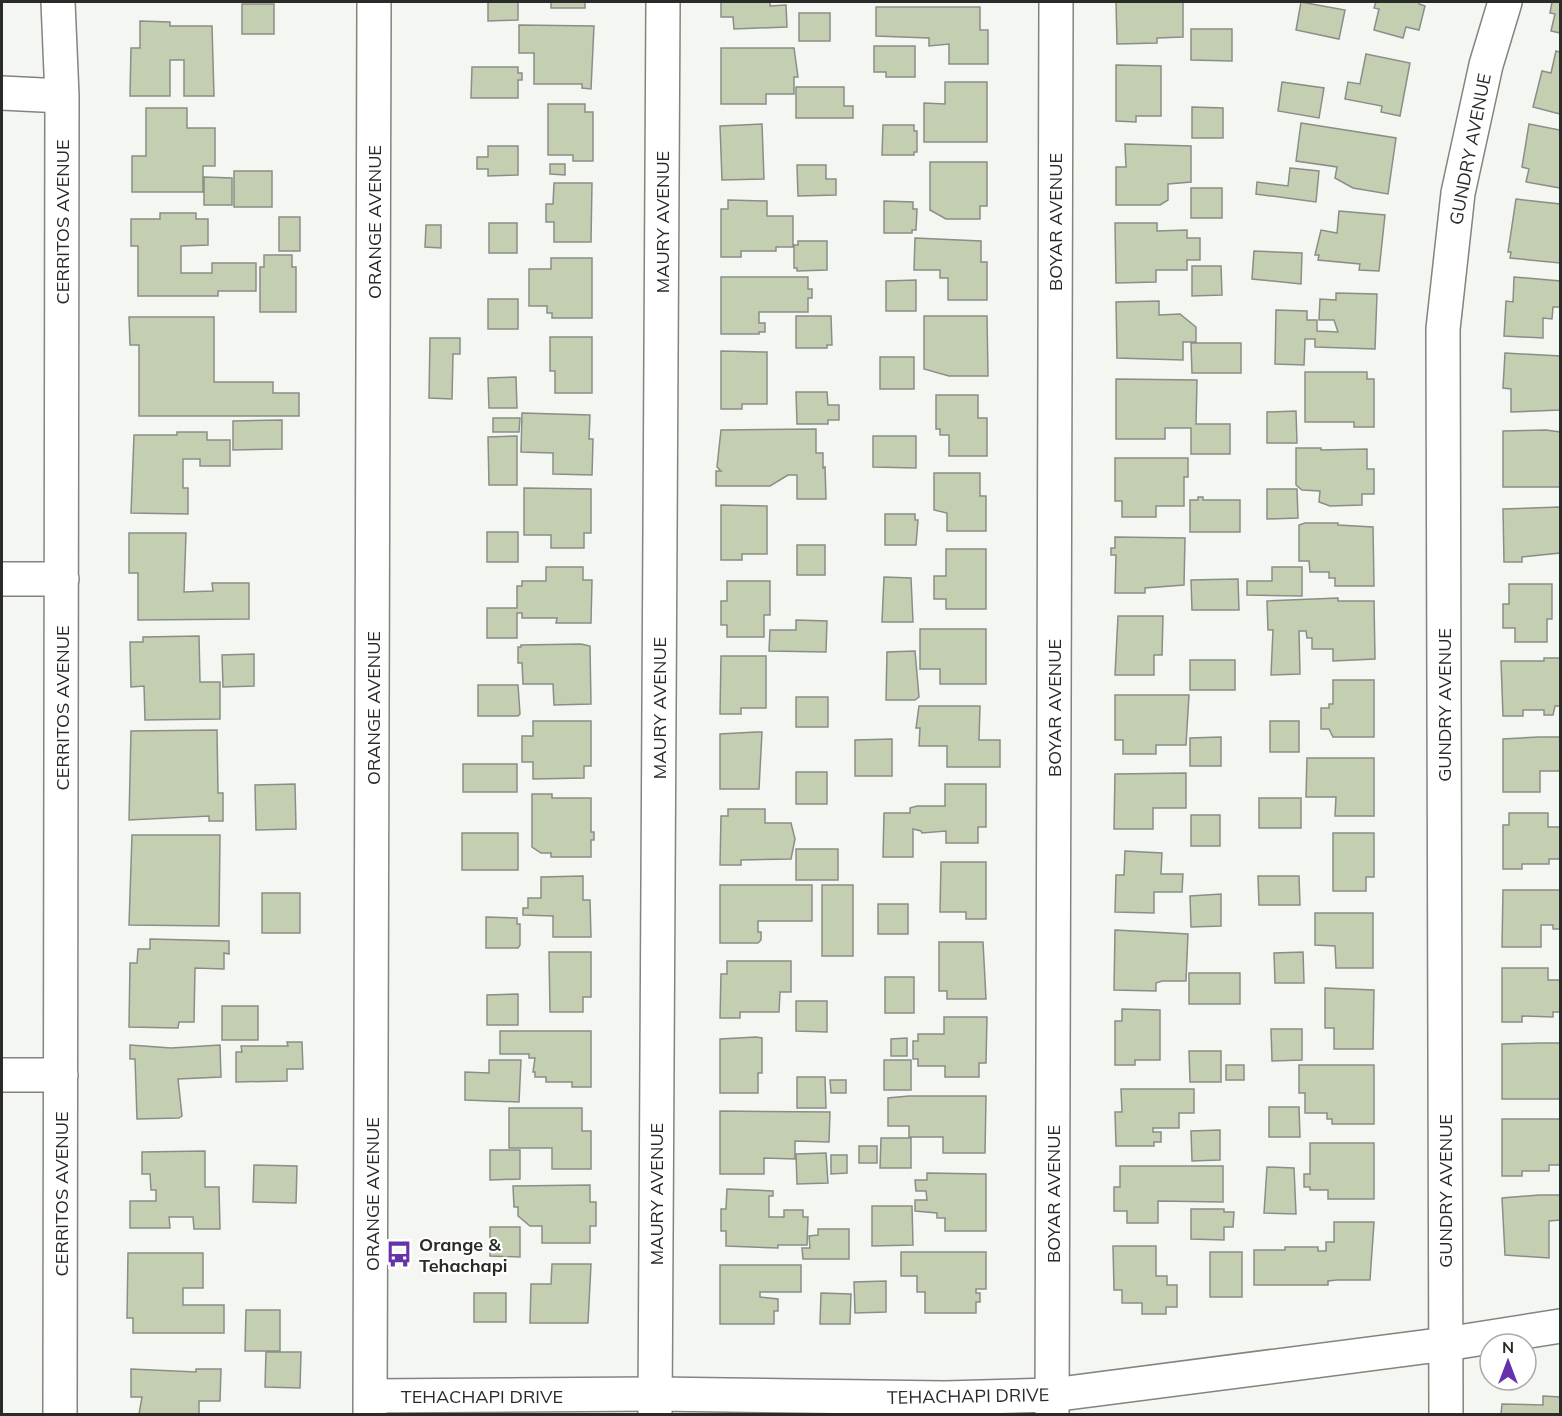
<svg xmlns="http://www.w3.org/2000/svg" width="1562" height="1416" viewBox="0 0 1562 1416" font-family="Mulish,sans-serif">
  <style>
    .building { fill: #c4cfb2; stroke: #8b8d88; stroke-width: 1.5 }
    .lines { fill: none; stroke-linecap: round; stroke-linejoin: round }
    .minor-casing { stroke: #82847f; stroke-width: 36 }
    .tertiary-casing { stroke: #82847f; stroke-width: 36 }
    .minor { stroke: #fff; stroke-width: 33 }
    .tertiary { stroke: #fff; stroke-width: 33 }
    .labels { text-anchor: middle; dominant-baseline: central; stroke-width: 4.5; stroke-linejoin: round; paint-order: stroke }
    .street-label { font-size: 18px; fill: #2a2a28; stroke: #fff }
    .poi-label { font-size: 18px; font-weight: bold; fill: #2a2a28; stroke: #fff; text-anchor: start }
  </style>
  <rect width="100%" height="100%" fill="#f4f6f1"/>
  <path class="building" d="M488 2H518V20L488 21Z
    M551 2H585V8H551Z
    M721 2H770V6L786 5 787 27 734 29 733 17H721Z
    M1116 2H1183V37L1157 38V43L1117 44Z
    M1301 2 1345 10 1339 39 1296 30Z
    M1376 2H1419V4L1425 6 1419 30 1406 27 1403 38 1374 30 1379 9 1374 8Z
    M1552 2H1560V33L1551 31 1555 14 1550 13Z
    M242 4H274V34H242Z
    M876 7H980V30H988V64H949V44L929 46V38L876 36Z
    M799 13H830V41H799Z
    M140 21 170 22V26H212L214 96H184V60H170V96H130L131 48H140Z
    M519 25 594 26 591 89 582 88V84H534V53H519Z
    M1191 29H1232V61L1191 60Z
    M874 46H915V77H886V72H874Z
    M721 48H794L798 77H794V94H766V104H721Z
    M1556 51 1560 52V114L1533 107 1542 71 1551 73Z
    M1366 54 1410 63 1400 116 1381 112 1382 106 1345 99 1348 82 1360 84Z
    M1116 65 1161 66V116H1136V122L1116 121Z
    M472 67H518V73H522V80H518V98H471Z
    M945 82H987V142H924V103L945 104Z
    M1282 82 1324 88 1319 118 1278 111Z
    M796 87H844V106H853V118H796Z
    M548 104H585V112H593V161H573V155H548Z
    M1192 107 1223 108V138H1192Z
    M146 108H187V128H215V166H203V192H132V156H146Z
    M1301 123 1396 138 1388 194 1353 188 1335 178 1337 167 1296 161Z
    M762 124 764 179 722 180 720 126Z
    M1529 124 1560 130V188L1526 182 1529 169 1522 167Z
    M883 125H914V131H917V152H914V155H882Z
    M1125 144 1191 146V182L1168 184V200L1160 205H1116V167H1126Z
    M488 146H518V175L488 176V169H477V157H488Z
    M930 162H987V206H980V219H946L930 210Z
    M550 164H565V175L550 174Z
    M797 165H826V179H836V195L798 196Z
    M1290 168 1319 171 1316 202 1256 194 1257 182 1288 186Z
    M234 171H272V207H234Z
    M204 177 232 178V205H204Z
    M554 183H592L591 242H554V222H546V204H553Z
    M1191 188H1222V218H1191Z
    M1516 199 1560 204V263L1510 258 1511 252H1508Z
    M728 200 767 201V216H793V247H776V251H741V257H721V209H728Z
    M884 201 913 202V209H917L916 230H912V233H884Z
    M1339 211 1385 215 1379 271 1359 270 1360 264 1318 260 1319 255H1315L1321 230 1337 233Z
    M160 213H196V219H208V245L181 246V273H212V263H256V291H218V296H138V246H131V219H160Z
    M279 217H300V251H279Z
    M489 223H517V253H489Z
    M1115 223H1157V231L1187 230V238H1200V260H1187V270H1156V282L1116 283Z
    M426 225H441V248L425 247Z
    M915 238 981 241V262H987V300H948V278H940V270H914Z
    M798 241H827V270L797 271V268H794V245H798Z
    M1254 251 1302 253 1301 284 1252 279Z
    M264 255H292V267H296V312H260V267H264Z
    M551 258H592V318H552V313H547V306H529V269H551Z
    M1192 266H1221L1222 295 1192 296Z
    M721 277H808V289H812V298H808V312H759V323H765V332H759V334H721Z
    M1514 277 1560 281V307H1553L1552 319 1543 318V338L1504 336 1506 301 1513 302Z
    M916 280V311H886V281Z
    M1336 293 1377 294 1375 349 1315 347V339H1305L1304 365 1275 364 1276 310 1307 311V320H1317V331L1338 332 1334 320H1319L1320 299 1336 300Z
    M488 299H518V329H488Z
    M1159 301V315L1180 314 1196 327V342H1183V360L1117 358 1116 302Z
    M796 316H831L832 345H827V348H796Z
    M924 316H987L988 376H949L924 369Z
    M129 317H214V382H273V393H299V416H139V345H130Z
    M550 337H592V393H555V371H550Z
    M430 338H460V354H453L452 399 429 398Z
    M1191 343H1241V373H1192Z
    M721 351 767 352V404H742V409H721Z
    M1505 353 1560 356V410L1511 412V389L1503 388Z
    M880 357H914V389H880Z
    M1305 372H1367V379H1374V427H1354V422H1305Z
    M516 377 517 408H489L488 378Z
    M1116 379 1197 380 1196 424H1230V454H1191V428H1165V439H1116Z
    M796 392H827L828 405H839V420H828V424H797Z
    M936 395H978V418H987V456H949V435H940V429H936Z
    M1296 411 1297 443H1267V412Z
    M522 413 590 415 589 439H593L592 475 553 474V453L521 452Z
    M493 418H520L519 432H493Z
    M282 420V449L233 450V421Z
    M816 429V453H823V468L825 467 826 499H797V475H788L770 486H716V471H721L717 467 721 430Z
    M1546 430 1560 432V487H1503V431Z
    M177 432H207V440H230V466H200V459H183V488H188V514L131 513 134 435H177Z
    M517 436V485H489L488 437Z
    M873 436H916V468L873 467Z
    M1296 448H1321V450L1367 449V469H1374V494H1362V505L1330 506 1319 502 1320 491 1302 490 1296 485Z
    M1115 458H1188V477H1184V506H1156V517H1122V501H1115Z
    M934 473H980V496H986V531H947V513L934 510Z
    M524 488 591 489V533H584V548H551V535H524Z
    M1267 489H1297L1298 518 1267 519Z
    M1198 497H1203V500H1240V532H1190V500H1198Z
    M721 505 767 506V554H742V560H721Z
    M1560 507V553L1522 557V562H1504L1503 509Z
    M885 514H915V520H918L916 545H885Z
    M1305 523H1338V525L1373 527 1374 586H1335V578H1329V572H1310L1309 561H1299V525Z
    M487 532H518V562H487Z
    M129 533H186L184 592 213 591 212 583H249V619L138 620V573H129Z
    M1115 537 1185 538 1184 585 1145 588V593H1115L1116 555H1111V548H1115Z
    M797 545H825V575H797Z
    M946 549H986V609H946V599H934V576H946Z
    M546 567H583V580H592L591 623H556L557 618H522V613H517V638H487V608H517V586H522V581H546Z
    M1272 567H1302V596L1247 595V581H1272Z
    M884 577 911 578 913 622H882Z
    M1238 579 1239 610H1192L1191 580Z
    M727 581H770V615H764V637H727V625H721V601H727Z
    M1509 584H1552V619H1547V642H1515V628H1503V604H1509Z
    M1338 598V601H1374L1375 659 1333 661V649H1312V638H1307L1306 631H1299L1300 674 1271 675 1273 630H1268L1267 601Z
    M1118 616H1163L1162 655H1154V675H1115Z
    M796 620 827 621 826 652 769 651 770 630H796Z
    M920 629H986V684H940V669H920Z
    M199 636 200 682H220V719L145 720 144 686 131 687 130 642H143V637Z
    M581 644 590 646 591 704 554 705 553 684H523L522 663H518V647H521V645Z
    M915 651 919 697 915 700H886L887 652Z
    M254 654V686L223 687 222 655Z
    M721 656H766V708H741V714H720Z
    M1544 658H1560V706H1555L1553 715H1544V710H1523V716H1503L1501 661H1544Z
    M1190 660H1235V690H1190Z
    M1333 680H1374V737H1333L1329 729H1321V708H1329V704H1333Z
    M478 685H518L520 714 518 716H478Z
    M1115 695H1189L1186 745H1156V754H1123V740H1115Z
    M796 697H828V727H796Z
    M919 706H980L979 740H1000V767H947V746H919L920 728H916Z
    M533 721H591V766H584V778L533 779V762H522V736H533Z
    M1270 721H1299V752H1270Z
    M217 730 218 793H223V821H209V816L129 820 131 731Z
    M756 732H762L759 789H720V734Z
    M1221 737V766H1190V738Z
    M1539 737H1560V771H1540V792H1503V739Z
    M892 739V776H855V740Z
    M1307 758H1374V816H1335L1336 797H1306Z
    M463 764H517V792H463Z
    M796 772H827V804H796Z
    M1186 773V808H1153V829H1114L1115 774Z
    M295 784 296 829 256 830 255 785Z
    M945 784H986V827H978V843H946V831L922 833 921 831 913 829V857H883L884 813H910V808L917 806H945Z
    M532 794H552V798H591V832H594V840H591V857H551V853H541L532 847Z
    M1259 798H1301V828H1259Z
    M728 809H765V823H791L795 839 791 859 741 860V865H720L721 816H728Z
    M1509 813H1548V827H1560V859H1549V864H1522V869H1503V825H1509Z
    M1191 815H1220V846H1191Z
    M462 833H518V870H462Z
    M1333 833H1374V877H1366V891H1333Z
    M132 835H220L219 926 129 925Z
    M796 849H838V880H796Z
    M1125 851 1162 853 1161 874H1183L1182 892H1154V913L1115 912 1116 875H1124Z
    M941 862H986V919H966V912H940Z
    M583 876V900H590L591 937H553V916L523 915V908H528V898H541V877Z
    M1258 876H1299L1300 905H1259Z
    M720 885H812V921H758V932H761V940L758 943H720Z
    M822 885H853V956H822Z
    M1503 890H1560V929H1553V925H1541V947H1502Z
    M262 893H300V933H262Z
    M1221 894V926L1191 927 1190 896Z
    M878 904H908V934H878Z
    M1315 913H1373V968H1336L1335 946 1315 945Z
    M486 917 517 918V924H520V945L518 948H486Z
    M1115 930 1188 934 1186 981H1162L1156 983V991L1114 990Z
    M150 939 229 941V954L224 953V969L195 968 194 1022H179L178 1028 129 1027 130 963H137L138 949H150Z
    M939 942H983L986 999H947V991H939Z
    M549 952H591V997H583V1012H550Z
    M1303 952 1304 983H1275L1274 953Z
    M727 961H791V992H780L779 1012H740V1018H720L721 974H727Z
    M1502 968H1548V980H1560V1012H1553V1017L1522 1016V1022H1502Z
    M1189 973H1240V1004H1189Z
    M885 977H914V1013H885Z
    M1325 988 1374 990 1373 1049H1334V1028H1325Z
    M518 994V1025H487V995Z
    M796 1001H827V1032L796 1031Z
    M222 1006H258V1040H222Z
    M1122 1009 1160 1010V1060H1135V1065H1115V1021H1122Z
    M944 1017H987L986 1063H979V1077H945V1066H918V1059H913V1041H918V1034H944Z
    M1271 1029H1302V1060L1272 1061Z
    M500 1031H591V1087H572V1082H546V1077H535V1072H533L535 1058H529V1054H500Z
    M756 1037 762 1038V1073H758V1093H720V1039Z
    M907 1038V1056H891V1039Z
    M287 1042H302L303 1069H287V1081L236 1082V1052H242L241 1046H288Z
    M1539 1043H1560V1099H1502V1044Z
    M130 1045 171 1048 220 1045 221 1077 178 1079 182 1116 179 1118 137 1119 135 1059H130Z
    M1189 1051H1221V1082H1190Z
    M489 1060H521L519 1102 465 1100V1072L489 1073Z
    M884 1060H911V1090H884Z
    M1226 1065H1244V1080H1226Z
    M1299 1065H1374V1124H1332V1119H1327V1113H1305V1093H1299Z
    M797 1077H825L826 1108H797Z
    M830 1080H846V1093H831Z
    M1121 1089H1194V1113H1179V1128H1153V1132H1161V1142H1154V1146H1116L1115 1112H1122Z
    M909 1096H986L985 1153H943V1137H909V1126H888V1098Z
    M1269 1107H1299L1300 1137H1269Z
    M509 1108H582V1131H591V1169H552V1148H509Z
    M720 1111 830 1112 829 1142 795 1141V1159L764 1158V1174H720Z
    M1502 1119H1560V1165H1549V1171H1522V1176H1502Z
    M1220 1130V1160L1192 1161 1191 1131Z
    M881 1138H911V1168H880Z
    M1310 1143H1374V1199H1328V1190H1310V1187H1304V1174H1310Z
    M859 1146H877V1163H859Z
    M490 1150H520V1179L490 1180Z
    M205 1151V1187H219L220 1229H194L193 1217H169L170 1228H130V1201H156V1190H151L150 1174H142V1152Z
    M826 1153 828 1183 797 1184 796 1154Z
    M831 1155H847V1173L831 1174Z
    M254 1165 297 1166 296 1203 253 1202Z
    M1120 1166H1223V1202L1158 1201V1223H1127V1211H1114V1187H1120Z
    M1267 1167 1294 1168 1296 1214 1264 1213Z
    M927 1173 986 1174V1231H945V1218H937V1213L915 1211V1200H927L926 1191H916L915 1180H927Z
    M590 1185V1202H596V1226H590V1243H542V1226H530L518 1216V1207H514L513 1186Z
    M727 1189 773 1191V1196H769V1217H784V1210H803V1217H808L807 1245H778V1248L726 1246V1231H721V1209H726Z
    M1539 1195H1560V1220L1549 1221V1258L1505 1255 1502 1198Z
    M872 1206H912L913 1245 872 1246Z
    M1191 1209H1224V1212H1234L1233 1227H1224V1240L1191 1239Z
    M1334 1222H1374L1370 1280H1337L1328 1281V1285H1254V1250H1285V1247H1318V1251H1326V1242H1334Z
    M490 1227H520V1257L490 1256Z
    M818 1229H849V1259H803L802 1248H810L809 1236 818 1235Z
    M1113 1246H1156V1276H1167V1285H1177V1307H1166V1314H1142V1303H1122V1290H1114Z
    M901 1252H986V1289H976V1293H980V1302H976V1313H925V1292H917V1276H901Z
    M1210 1252H1242V1297H1210Z
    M128 1253H203V1288H183V1305H224V1333H133V1318H127Z
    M552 1264H591L588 1323H530L531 1284H551Z
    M720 1265H801V1292H760V1297L778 1299V1311H774V1324H720Z
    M886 1281V1312L855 1313 854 1282Z
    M474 1293H506V1322H474Z
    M821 1293 851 1294 850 1324H820Z
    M246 1310H280V1351H245Z
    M266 1352H301L300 1388 265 1387Z
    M131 1369 196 1372V1369H221L220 1401H199V1414H139L142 1397H131Z
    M1543 1396 1560 1397V1414H1501L1502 1404 1543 1405Z"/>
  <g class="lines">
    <g class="minor-casing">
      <path id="minor" d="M58 2 62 96 60 1414
        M2 93 62 96
        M2 579H62
        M2 1075H61
        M655 1414 663 2
        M1052 1414 1056 2
        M1446 1414 1443 329 1458 193 1486 65 1505 2"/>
    </g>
    <g class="tertiary-casing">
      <path id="tertiary" d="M370 1396 655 1394 945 1398 1052 1395 1446 1344 1560 1326
        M370 1414 374 2"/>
    </g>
    <use href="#minor" class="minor"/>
    <use href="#tertiary" class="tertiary"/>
  </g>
  <defs>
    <g id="bus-bare" transform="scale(2.07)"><path d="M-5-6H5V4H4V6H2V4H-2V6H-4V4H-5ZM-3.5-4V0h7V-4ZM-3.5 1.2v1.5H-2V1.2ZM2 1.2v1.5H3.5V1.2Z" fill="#6632a9" stroke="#fff" stroke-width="2.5" paint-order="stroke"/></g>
  </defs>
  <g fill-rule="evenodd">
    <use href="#bus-bare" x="399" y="1254"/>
  </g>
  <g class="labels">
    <g class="street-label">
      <text transform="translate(1470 149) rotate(-79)">GUNDRY AVENUE</text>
      <text transform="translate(62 222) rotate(-90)">CERRITOS AVENUE</text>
      <text transform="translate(374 222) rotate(-90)">ORANGE AVENUE</text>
      <text transform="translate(662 222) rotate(-90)">MAURY AVENUE</text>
      <text transform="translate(1055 222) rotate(-90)">BOYAR AVENUE</text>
      <text transform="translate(1444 705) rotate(-90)">GUNDRY AVENUE</text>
      <text transform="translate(62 708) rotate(-90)">CERRITOS AVENUE</text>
      <text transform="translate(373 708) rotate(-90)">ORANGE AVENUE</text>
      <text transform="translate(659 708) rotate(-90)">MAURY AVENUE</text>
      <text transform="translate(1054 708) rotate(-90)">BOYAR AVENUE</text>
      <text transform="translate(1445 1191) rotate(-90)">GUNDRY AVENUE</text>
      <text transform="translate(61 1194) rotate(-90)">CERRITOS AVENUE</text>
      <text transform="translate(372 1194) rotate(-90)">ORANGE AVENUE</text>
      <text transform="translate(656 1194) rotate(-90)">MAURY AVENUE</text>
      <text transform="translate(1053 1194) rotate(-90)">BOYAR AVENUE</text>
      <text x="482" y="1396">TEHACHAPI DRIVE</text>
      <text transform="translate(968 1396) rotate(-1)">TEHACHAPI DRIVE</text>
    </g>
    <g class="poi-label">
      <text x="419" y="1244">Orange &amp;<tspan x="419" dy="21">Tehachapi</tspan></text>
    </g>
  </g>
  <rect width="1562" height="1416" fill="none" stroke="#2a2a28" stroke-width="6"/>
  <g transform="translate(1508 1362)"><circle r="28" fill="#ffffff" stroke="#aaaaa9" stroke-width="1.5"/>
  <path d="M0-4.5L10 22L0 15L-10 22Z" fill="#6632a9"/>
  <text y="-9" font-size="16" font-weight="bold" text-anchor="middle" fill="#2a2a28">N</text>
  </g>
</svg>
